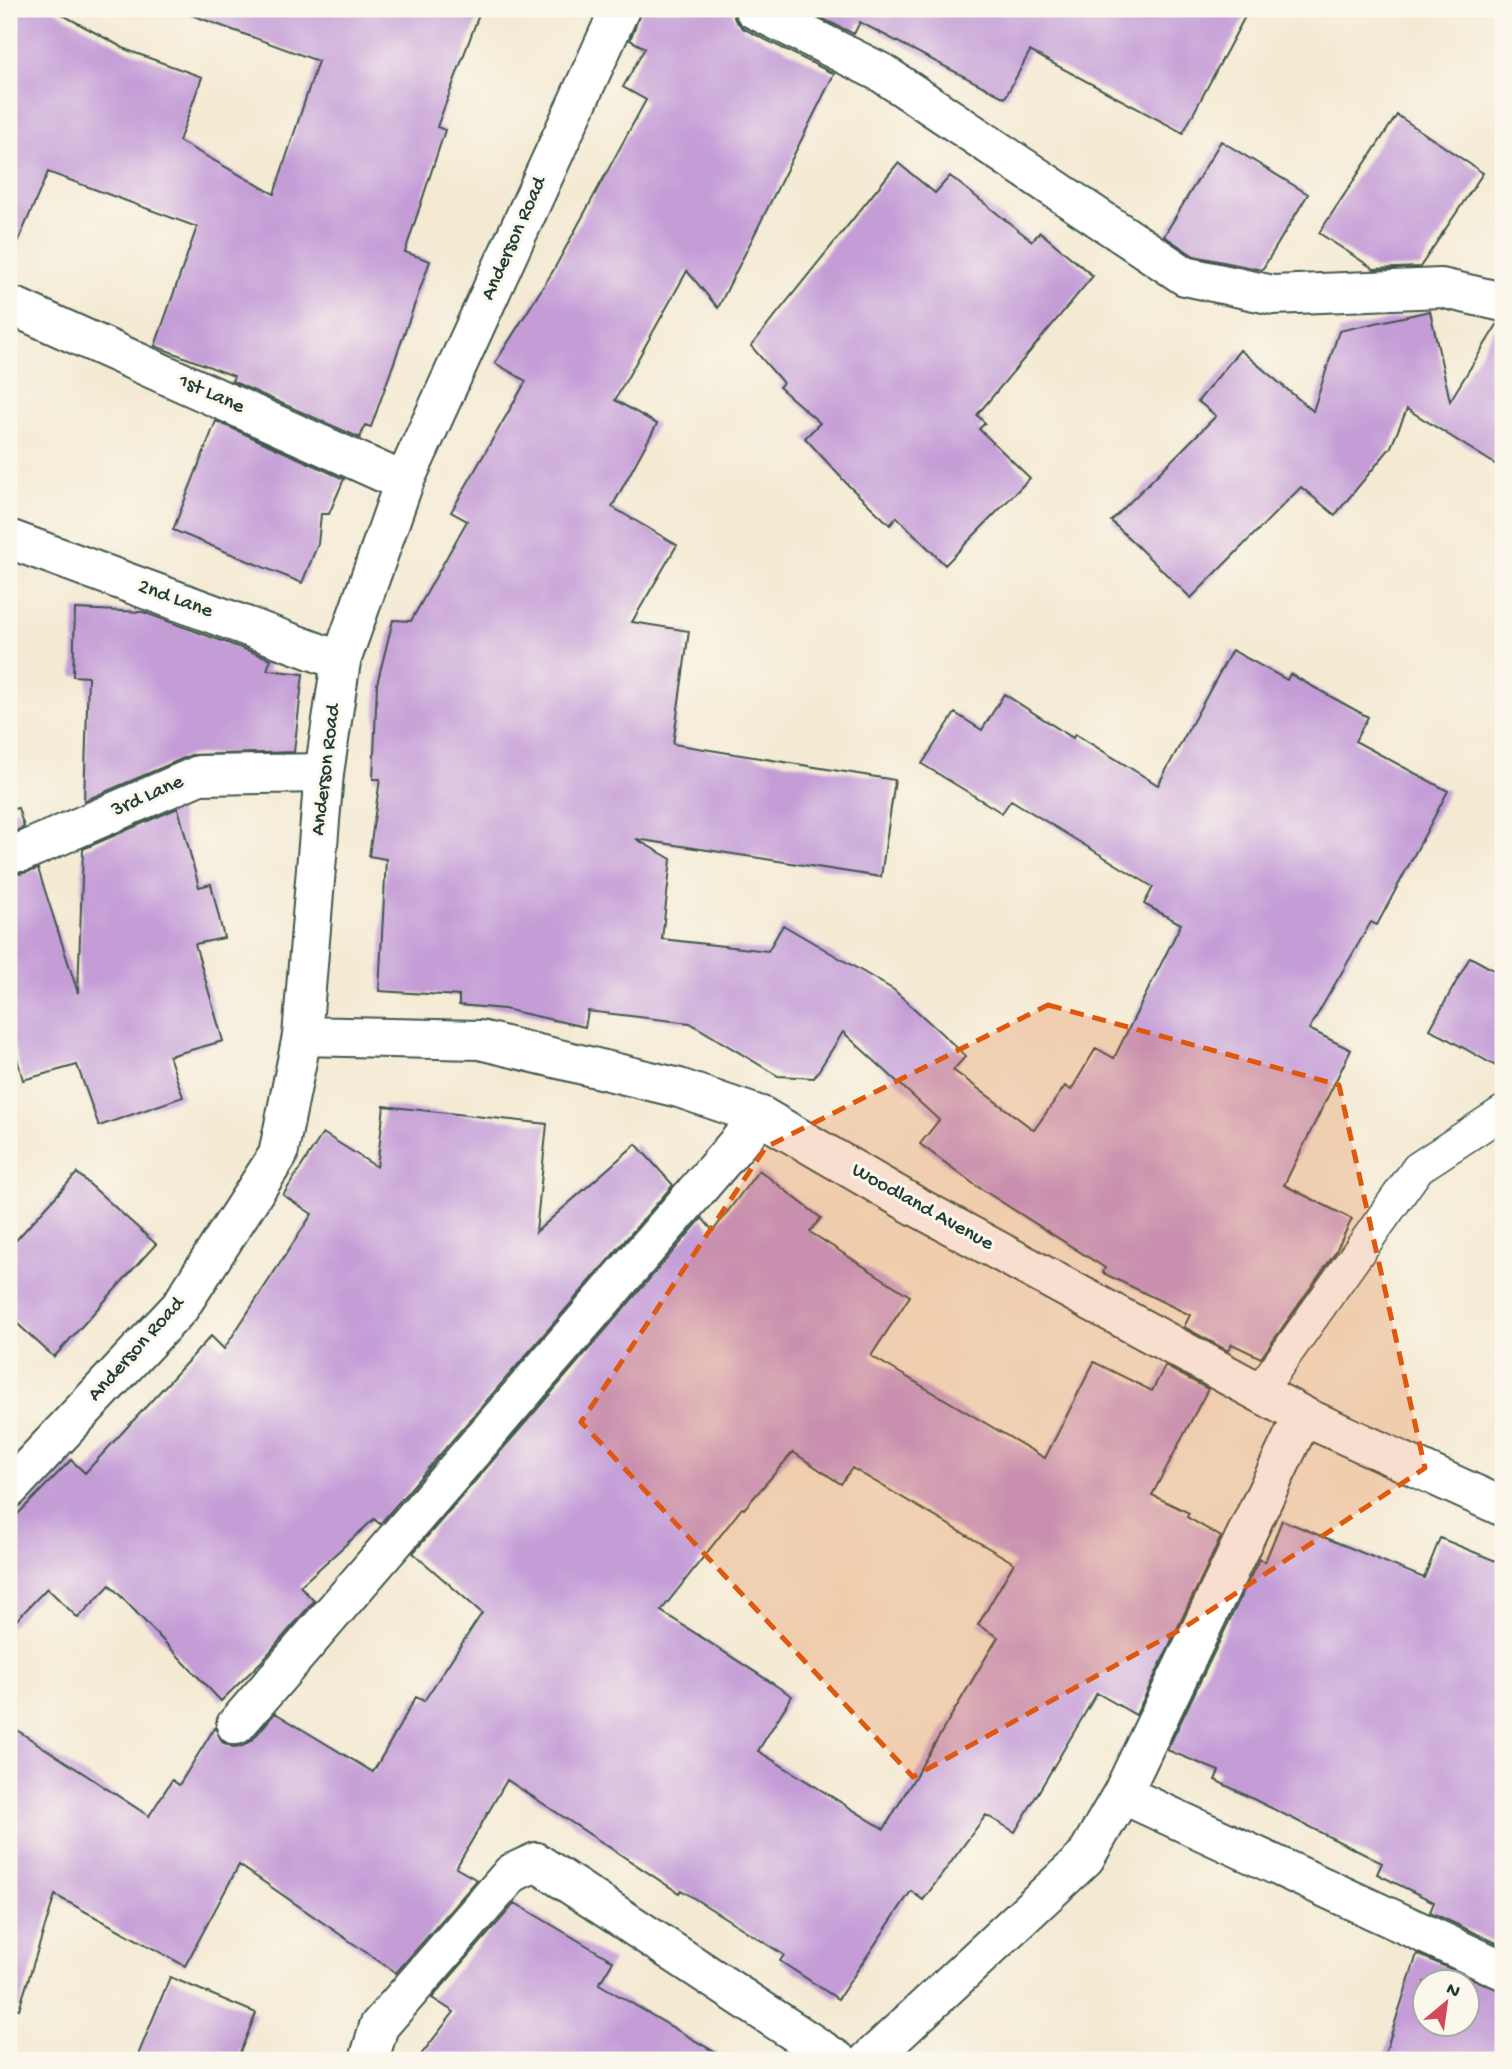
<svg xmlns="http://www.w3.org/2000/svg" width="1512" height="2069" viewBox="0 0 1512 2069" font-family="'Gochi Hand',sans-serif">
  <style>
    .building { fill: #c49dd7; fill-rule: evenodd }
    .lines { fill: none; stroke-linecap: round; stroke-linejoin: round }
    .lane-casing { stroke: #3f574c; stroke-width: 35 }
    .street-casing { stroke: #3f574c; stroke-width: 42 }
    .secondary-casing { stroke: #3f574c; stroke-width: 42 }
    .lane { stroke: #fff; stroke-width: 32 }
    .street { stroke: #fff; stroke-width: 38 }
    .secondary { stroke: #fff; stroke-width: 38 }
    .marked { fill: #de580e; fill-opacity: 0.2; stroke: #de580e; stroke-width: 5; stroke-dasharray: 14 9; stroke-linejoin: round }
    .labels { text-anchor: middle; dominant-baseline: central; stroke-width: 6; stroke-linejoin: round; paint-order: stroke }
    .street-label { font-size: 21px; fill: #1f3d34; stroke: #fbf7ec }
  </style>
  <rect width="100%" height="100%" fill="#fbf7ec"/>
  <filter id="ink" filterUnits="userSpaceOnUse"><feTurbulence type="fractalNoise" baseFrequency=".0143" numOctaves="2"/><feDisplacementMap in="SourceGraphic" scale="14" xChannelSelector="R" yChannelSelector="G"/><feConvolveMatrix kernelMatrix="1 2 1 2 8 2 1 2 1" color-interpolation-filters="sRGB"/></filter>
  <filter id="wash" filterUnits="userSpaceOnUse"><feTurbulence type="fractalNoise" baseFrequency=".00686" numOctaves="4" result="noise"/><feDisplacementMap in="SourceGraphic" scale="28" xChannelSelector="R" yChannelSelector="G"/><feGaussianBlur stdDeviation="1.57" result="paint"/><feColorMatrix in="noise" values="0 0 0 0 0 0 0 0 0 0 0 0 0 0 0 0 0 1.4 0 .05"/><feComposite in="paint" operator="in"/></filter>
  <g filter="url(#wash)">
    <rect width="100%" height="100%" fill="#f4ead4"/>
    <g id="blocks">
      <path class="building" d="M9 9H52L127 50 202 77 179 141 274 194 318 61 189 14 190 9H481L437 127 445 130 405 252 430 261 371 427 365 425 360 438 232 381 234 376 155 346 197 227 48 172 9 262Z
        M642 9H732L735 20 744 29 834 74 718 308 687 271 615 400 657 424 612 507 677 545 632 622 689 631 673 744 895 780 881 877 636 839 671 859 662 939 768 951 783 925 894 990 966 1056 953 1070 1034 1130 1065 1086 1071 1090 1096 1048 1114 1058 1181 924 1144 904 1153 887 1011 800 1002 813 922 764 955 713 982 730 1004 694 1073 738 1075 734 1158 785 1232 650 1287 680 1290 674 1368 717 1355 741 1448 791 1377 925 1371 922 1309 1029 1351 1050 1284 1185 1352 1219 1335 1253 1261 1358 1232 1344 1228 1351 1184 1327 1190 1315 1103 1273 1105 1268 975 1185 920 1144 939 1120 843 1032 814 1078 778 1076 690 1023 588 1011 585 1027 504 1009 459 1005V996L379 991 386 859 369 856 380 779H373L377 684 393 620 411 621 467 521 451 512 526 381 495 363 553 271 646 100 623 87 645 48 630 40Z
        M802 9H1249L1183 133 1030 51 1005 98 860 22 854 34Z
        M1397 115 1483 173 1420 267 1374 269 1319 233Z
        M1221 141 1308 194 1262 270 1194 256 1164 236Z
        M898 163 935 193 950 176 1032 241 1040 232 1093 276 977 415 985 423 979 429 1030 478 945 565 897 517 890 525 848 485 805 438 820 423 779 387 783 383 751 346Z
        M1430 311 1450 401 1498 323H1503V469L1407 409 1391 447 1335 515 1301 487 1191 598 1111 521 1216 416 1198 401 1240 350 1313 411 1339 331Z
        M216 421 344 479 329 514H321L318 544 302 583 173 530Z
        M75 609 143 612 271 659 267 670 303 674 294 752 191 755 84 801 88 677 73 676Z
        M18 808 24 827 9 835V810Z
        M178 808 199 887 211 884 224 938 195 944 223 1041 169 1056 183 1097 99 1126 77 1065 23 1080 9 1030V869L20 874 38 869 78 993 83 849Z
        M1470 957 1503 975V1070L1430 1029Z
        M384 1106 547 1124 536 1232 636 1144 673 1185 380 1524 374 1519 300 1586 314 1601 262 1661 221 1701 110 1585 78 1618 47 1588 9 1628V1523L71 1460 85 1473 211 1336 224 1349 312 1214 283 1195 323 1133 377 1167Z
        M759 1170 821 1218 810 1232 910 1296 871 1356 1045 1458 1094 1362 1152 1391 1165 1366 1208 1389 1152 1495 1189 1513 1187 1517 1221 1537 1136 1715 1097 1693 1015 1832 986 1815 923 1900 911 1891 838 1999 780 1961 784 1955 681 1890 679 1893 507 1780 456 1868 477 1880 396 1973 239 1865 185 1966 55 1895 19 2009 9 2007V1725L149 1816 172 1780 179 1785 215 1727 222 1742 233 1747 243 1746 253 1739 275 1713 373 1772 416 1697 424 1701 482 1613 413 1553 702 1218 713 1231ZM793 1452 841 1484 852 1468 1014 1563 978 1625 998 1637 884 1829 758 1751 792 1696 661 1611 742 1508 744 1509Z
        M77 1173 156 1244 54 1357 9 1316V1248Z
        M1282 1520 1424 1578 1440 1538 1503 1564V1946L1430 1912 1434 1902 1377 1874 1382 1863 1215 1780 1219 1771 1167 1750 1259 1559 1265 1562Z
        M515 1903 613 1961 599 1984 728 2060H417L454 2012 432 1998Z
        M1417 1954 1503 1992V2060H1383ZM1424 1982H1466V2024H1424Z
        M170 1977 256 2013 237 2060H136Z"/>
    </g>
  </g>
  <g filter="url(#ink)">
    <use href="#blocks" fill-opacity="0" stroke="#3f574c" stroke-width="2"/>
    <g class="lines">
      <g class="lane-casing">
        <path id="lane" d="M1259 1392 1418 1168 1503 1112"/>
      </g>
      <g class="street-casing">
        <path id="street" d="M754 9 882 73 1185 276 1273 295 1441 288 1503 302
          M17 308 404 482
          M9 539 341 661
          M22 852 199 775 324 773
          M236 1725 761 1116
          M1122 1794 1503 1970
          M369 2060 379 2026 512 1873 536 1862 837 2060
          M869 2060 1085 1858 1122 1794 1303 1416"/>
      </g>
      <g class="secondary-casing">
        <path id="secondary" d="M302 1036 480 1040 679 1088 761 1116 912 1204 1303 1416 1503 1507
          M9 1489 180 1307 278 1155 302 1036 324 773 341 661 404 482 620 9"/>
      </g>
      <use href="#lane" class="lane"/>
      <use href="#street" class="street"/>
      <use href="#secondary" class="secondary"/>
    </g>
  </g>
  <path class="marked" d="M1048 1005 1339 1085 1425 1468 1185 1627 913 1777 581 1422 766 1147Z"/>
  <g class="labels">
    <g class="street-label">
      <text transform="translate(515 239) rotate(-66)">Anderson Road</text>
      <text transform="translate(211 395) rotate(24)">1st Lane</text>
      <text transform="translate(175 600) rotate(20)">2nd Lane</text>
      <text transform="translate(327 770) rotate(-83)">Anderson Road</text>
      <text transform="translate(148 797) rotate(-24)">3rd Lane</text>
      <text transform="translate(922 1208) rotate(29)">Woodland Avenue</text>
      <text transform="translate(137 1350) rotate(-48)">Anderson Road</text>
    </g>
  </g>
  <rect width="1512" height="2069" fill="none" stroke="#fbf7ec" stroke-width="35"/>
  <g transform="translate(1446 2003) rotate(29)"><circle r="33" fill="#fbf7ec" stroke="#a3ada2" stroke-width="2"/>
  <path d="M0-5L12 26L0 18L-12 26Z" fill="#d1495b"/>
  <text y="-10" font-size="19" font-weight="bold" text-anchor="middle" fill="#1f3d34">N</text>
  </g>
</svg>
